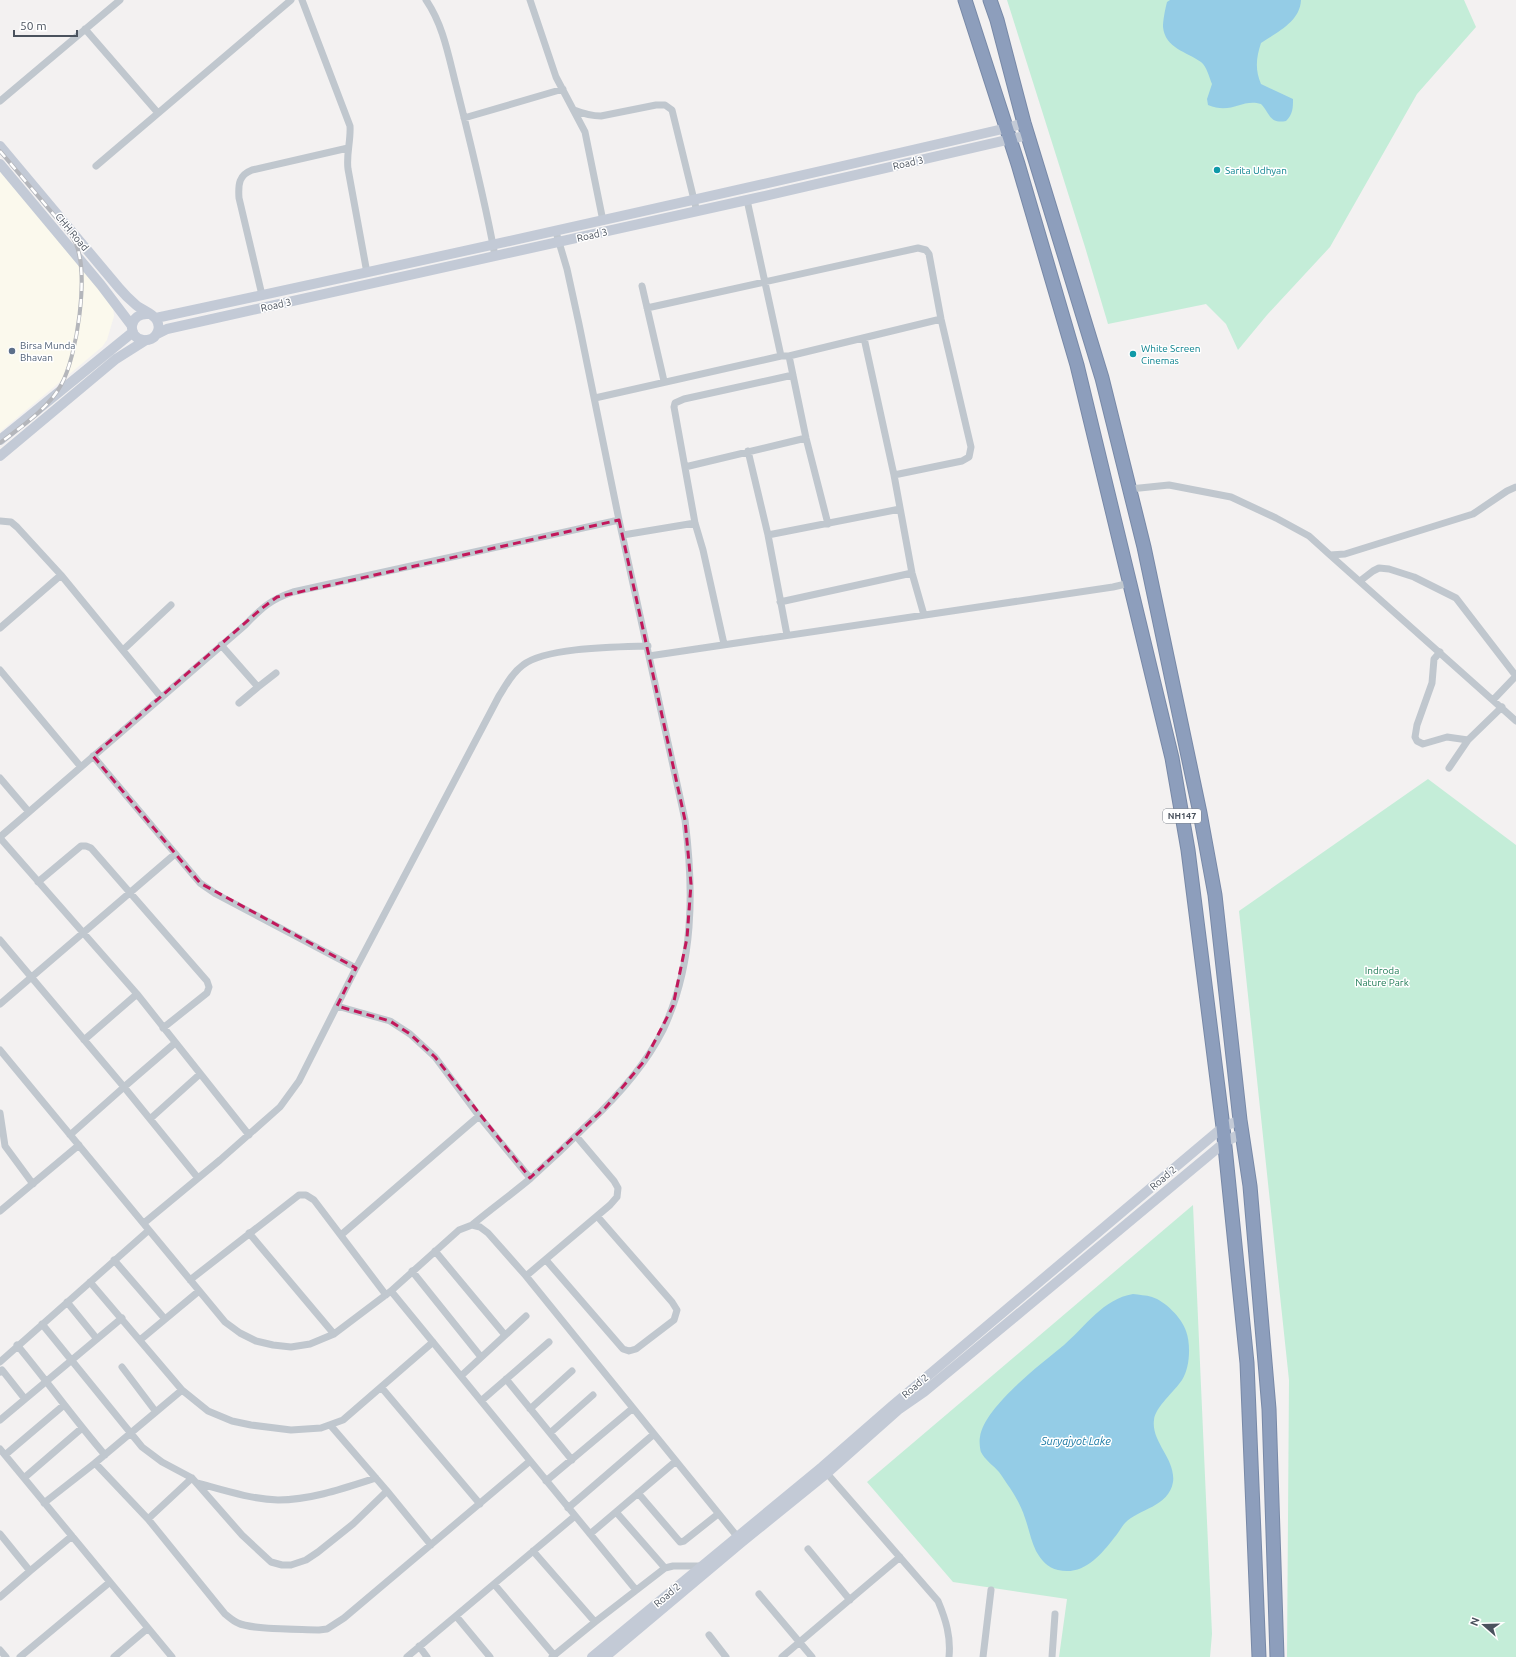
<svg xmlns="http://www.w3.org/2000/svg" width="1516" height="1657" viewBox="0 0 1516 1657" font-family="Ubuntu,sans-serif">
  <style>
    .commercial { fill: #fbf9ed }
    .green { fill: #c4edd8 }
    .water { fill: #94cce6 }
    .lines { fill: none; stroke-linecap: round; stroke-linejoin: round }
    .highway-casing { stroke: #7889a7; stroke-width: 15 }
    .street { stroke: #c0c7ce; stroke-width: 7 }
    .secondary { stroke: #c3cad6; stroke-width: 10 }
    .highway { stroke: #8d9ebc; stroke-width: 13 }
    .rail-casing { stroke: #b4b6bb; stroke-width: 4 }
    .rail { stroke: #fff; stroke-width: 2.5; stroke-dasharray: 8; stroke-linecap: butt }
    .marked { fill: none; stroke: #c2185b; stroke-width: 3; stroke-dasharray: 8 5; stroke-linejoin: round }
    .culture-dot { fill: #0f9aa8; stroke: #fff; stroke-width: 1.5 }
    .service-dot { fill: #5c6f8a; stroke: #fff; stroke-width: 1.5 }
    .labels { text-anchor: middle; dominant-baseline: central; stroke-width: 3; stroke-linejoin: round; paint-order: stroke }
    .shield { fill: #fff; stroke: #80868e; stroke-width: 1 }
    .shield-label { font-size: 9px; font-weight: bold; fill: #4a525d }
    .street-label { font-size: 10px; fill: #4a525d; stroke: #fff }
    .culture-label { font-size: 10px; fill: #0d838f; stroke: #fff; text-anchor: start }
    .service-label { font-size: 10px; fill: #4e5e75; stroke: #fff; text-anchor: start }
    .park-label { font-size: 10px; fill: #1f7b56; stroke: #fff }
    .water-label { font-size: 11px; font-style: italic; fill: #1777a3; stroke: #fff }
  </style>
  <rect width="100%" height="100%" fill="#f3f1f1"/>
  <path class="commercial" d="M0 169 112 300 114 316 107 340 102 347 0 432Z"/>
  <path class="green" d="M1007 0H1464L1476 27 1417 94 1330 247 1267 315 1238 350 1226 324 1206 304 1108 324 1085 247Z
    M1428 779 1516 845V1657H1287L1289 1380 1239 911Z
    M1193 1205 1212 1634 1210 1657H1059L1067 1599 953 1582 867 1482Z"/>
  <path class="water" d="M1170 0H1301C1300 22 1277 32 1261 43 1256 58 1255 70 1261 84L1293 99C1293 108 1293 114 1286 121 1269 124 1270 113 1261 104 1242 98 1232 115 1208 105L1207 99 1212 84C1209 77 1207 67 1201 62 1187 52 1165 48 1163 27 1163 20 1165 10 1167 2Z
    M1133 1294C1139 1295 1146 1295 1152 1297 1165 1301 1182 1318 1186 1331 1191 1344 1190 1368 1182 1380 1175 1391 1155 1407 1154 1420 1151 1442 1176 1459 1173 1482 1169 1507 1138 1509 1125 1523 1121 1527 1118 1534 1114 1538 1100 1556 1083 1576 1058 1570 1048 1568 1041 1560 1036 1551 1031 1541 1029 1529 1025 1518 1022 1508 1016 1497 1010 1488 1006 1483 1003 1477 999 1472 994 1466 984 1459 981 1452 980 1449 979 1440 980 1437 984 1407 1041 1364 1064 1345 1086 1326 1103 1299 1133 1294Z"/>
  <g class="lines">
    <g class="highway-casing">
      <path id="highway" d="M965 0 1018 164 1077 365 1172 758 1188 850 1223 1127 1247 1363 1259 1657
        M990 0 997 20 1024 123 1102 378 1144 547 1200 813 1215 895 1240 1120 1250 1186 1269 1409 1277 1657"/>
    </g>
    <path class="street" d="M302 0 350 126C351 141 346 154 348 169L367 273
      M426 0C444 26 449 59 457 89 471 145 485 200 495 256
      M530 0 556 77 585 132 603 221
      M85 29 158 113
      M0 101 120 0
      M574 110C584 114 591 116 601 116L656 105H665L672 110 697 212
      M464 118 563 89
      M96 166 291 0
      M747 200 781 356
      M642 286 664 381
      M262 295 239 198C238 184 239 175 252 170L348 148
      M647 308 918 248 926 250 929 254 941 319 971 447 969 457 962 461 894 475
      M864 338 894 475 912 573 924 615
      M789 356 806 438 828 524
      M595 398 781 356H789L941 319
      M748 451 768 535 787 635
      M685 467 806 438
      M1130 489 1169 485 1231 497 1276 518 1309 536 1330 555 1345 554 1473 514 1507 491 1516 487
      M0 521 11 522 17 527 61 575 161 697
      M623 535 695 523
      M768 535 900 509
      M1330 555 1516 721
      M1360 581 1373 571 1379 568 1389 569 1414 577 1456 598 1516 676
      M780 602 912 573
      M0 628 61 575
      M724 644 703 550 695 523 674 407 675 403 684 399 793 375
      M221 645 258 687 239 703
      M123 650 171 605
      M1440 652 1434 659 1432 683 1417 725 1415 737 1417 741 1423 744 1447 737 1468 740
      M649 656 1113 587 1130 583
      M0 670 81 767
      M258 687 276 673
      M1493 700 1516 676
      M93 756 200 883 216 894 356 968
      M1449 768 1468 740 1502 707
      M0 778 29 812
      M0 837 244 626C261 609 269 600 293 592L619 520
      M0 838 137 994 84 1040
      M38 882 81 846H86L91 848 207 981 209 987 207 993 163 1028
      M0 940 124 1087 175 1043
      M137 994 249 1135
      M0 1004 175 854
      M337 1006 390 1021 410 1034 435 1057 479 1116 530 1178
      M0 1050 225 1322 240 1333 256 1341 273 1345 291 1347 310 1344 334 1334 391 1291 459 1230 472 1225 480 1227 488 1233 526 1276 740 1540
      M0 1113 5 1146 33 1184
      M150 1119 200 1074
      M70 1135 124 1087 198 1178
      M0 1211 79 1145
      M144 1223 220 1160 280 1107 299 1081 356 968 499 696C506 685 512 673 523 665 546 647 618 647 648 646
      M472 1225C491 1209 512 1194 531 1178 550 1161 569 1143 588 1124 617 1097 645 1066 663 1030 694 964 694 891 685 820L619 520 579 324 567 269 556 232
      M249 1233 334 1334
      M341 1235 479 1116
      M435 1251 505 1335
      M114 1260 165 1319
      M546 1260 623 1349 629 1351 636 1349 674 1320 677 1310 672 1302 597 1216
      M412 1271 481 1357
      M526 1276 610 1205 617 1197 618 1188 614 1181 576 1136
      M190 1280 299 1195H306L314 1200 386 1295
      M90 1282 182 1390 208 1411 232 1421 251 1425 291 1430 321 1428 343 1420 433 1342
      M391 1291 636 1590
      M67 1302 97 1339
      M42 1324 142 1447 162 1462 192 1478
      M140 1340 199 1291
      M17 1345C47 1381 74 1419 105 1455
      M0 1362 149 1230
      M122 1367 156 1412
      M0 1372 2 1370 25 1399
      M461 1376 526 1316
      M506 1379 572 1460
      M381 1387 480 1504
      M481 1401 549 1342
      M530 1409 572 1371
      M0 1420 122 1318
      M331 1426 387 1491 431 1545
      M550 1433 593 1395
      M0 1449 172 1657
      M5 1455 64 1405
      M95 1463 182 1390
      M824 1470 938 1601C946 1620 951 1637 949 1657
      M24 1478 82 1428
      M546 1481 633 1408
      M197 1483C223 1490 250 1499 278 1500 311 1500 345 1488 376 1478
      M638 1493 680 1542 684 1541 718 1514
      M44 1503 95 1463 148 1519 225 1614C229 1617 233 1621 238 1623 252 1630 300 1629 319 1630L327 1629 344 1618 530 1461
      M568 1508 654 1434
      M616 1512 665 1568
      M148 1519 192 1478 242 1535 271 1562 282 1565H291L306 1560 318 1552 353 1524 387 1491
      M0 1534 30 1571 0 1597
      M590 1534 676 1461
      M808 1549 850 1600
      M533 1551 595 1622
      M30 1571 72 1536
      M494 1584 554 1655
      M759 1594 812 1657
      M456 1616 490 1657
      M709 1635 726 1657
      M419 1646 427 1657
      M0 1650 6 1657
      M20 1657 110 1582
      M114 1657 148 1628
      M407 1657 575 1516
      M552 1657 595 1622 665 1568 673 1566H700
      M782 1657 900 1557
      M983 1657 991 1590
      M1052 1657 1055 1614"/>
    <path class="secondary" d="M0 146 119 288C124 294 130 300 136 305 142 310 152 313 156 319 163 329 155 342 143 340 126 337 129 312 149 314
      M0 164 101 285 132 326
      M156 318C440 257 724 194 1007 128L1024 123
      M157 334 167 329 747 200 1028 135
      M0 440 133 332
      M0 456 116 359 146 340
      M592 1657 822 1467 892 1406 1223 1127 1240 1120
      M605 1657 742 1542 827 1473 898 1410 924 1392 1022 1311 1225 1142 1242 1133"/>
    <use href="#highway" class="highway"/>
    <g class="rail-casing">
      <path id="rail" d="M0 151C16 170 33 190 49 209 58 220 69 230 75 242 90 271 77 357 61 385 49 408 21 427 0 443"/>
    </g>
    <use href="#rail" class="rail"/>
  </g>
  <path class="marked" d="M619 520 685 820 691 884 687 938 673 1006 645 1060 606 1107 530 1178 435 1057 410 1034 390 1021 337 1006 356 968 200 883 93 756 261 609 277 597Z"/>
  <g class="culture-dot">
    <circle cx="1217" cy="170" r="4"/>
    <circle cx="1133" cy="354" r="4"/>
  </g>
  <circle class="service-dot" cx="12" cy="351" r="4"/>
  <g class="labels">
    <rect class="shield" x="1163" y="809" width="38" height="14" rx="3"/>
    <g class="shield-label">
      <text x="1182" y="816">NH147</text>
    </g>
    <g class="street-label">
      <text transform="translate(908 163) rotate(-13)">Road 3</text>
      <text transform="translate(72 232) rotate(50)">CHH Road</text>
      <text transform="translate(592 235) rotate(-13)">Road 3</text>
      <text transform="translate(276 305) rotate(-12)">Road 3</text>
      <text transform="translate(1163 1178) rotate(-40)">Road 2</text>
      <text transform="translate(915 1386) rotate(-40)">Road 2</text>
      <text transform="translate(667 1595) rotate(-40)">Road 2</text>
    </g>
    <g class="culture-label">
      <text x="1225" y="170">Sarita Udhyan</text>
      <text x="1141" y="348">White Screen<tspan x="1141" dy="12">Cinemas</tspan></text>
    </g>
    <g class="service-label">
      <text x="20" y="345">Birsa Munda<tspan x="20" dy="12">Bhavan</tspan></text>
    </g>
    <g class="park-label">
      <text x="1382" y="970">Indroda<tspan x="1382" dy="12">Nature Park</tspan></text>
    </g>
    <g class="water-label">
      <text x="1076" y="1441">Suryajyot Lake</text>
    </g>
  </g>
  <g transform="translate(1484 1625) rotate(290)" stroke="#ffffff" stroke-width="3" paint-order="stroke">
  <path d="M0-3L7 15L0 10L-7 15Z" fill="#4a525d"/>
  <text y="-6" font-size="11" font-weight="bold" text-anchor="middle" fill="#4a525d">N</text>
  </g>
  <path d="M14 30v6h63v-6" fill="none" stroke="#4a525d" stroke-width="2"/>
  <text x="20" y="30" font-size="12" fill="#4a525d" stroke="#ffffff" stroke-width="3" paint-order="stroke">50 m</text>
</svg>
